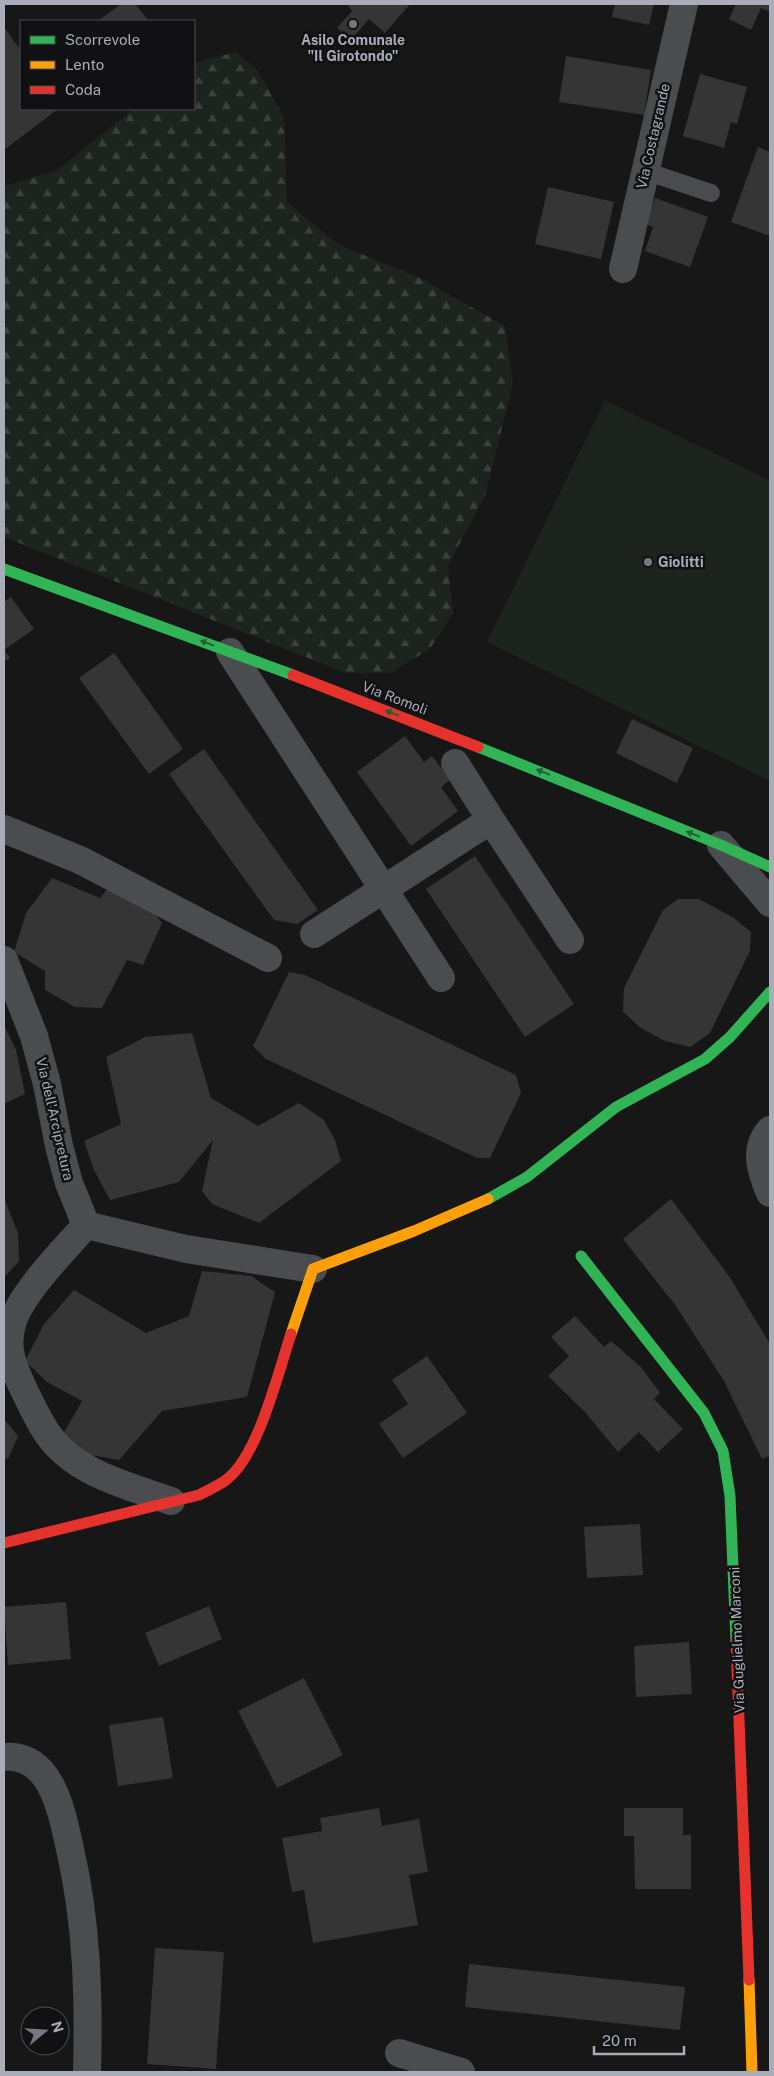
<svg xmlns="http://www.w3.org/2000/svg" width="774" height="2076" viewBox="0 0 774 2076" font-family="'Public Sans',sans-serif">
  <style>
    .forest { fill: url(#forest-firs) }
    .park { fill: #1d241e }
    .building { fill: #353536 }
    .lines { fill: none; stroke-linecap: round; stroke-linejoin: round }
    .lane { stroke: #4b4c50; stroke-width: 18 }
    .street { stroke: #4b4c50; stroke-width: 28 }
    .fast { stroke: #30b455; stroke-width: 11 }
    .slow { stroke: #ff9f0a; stroke-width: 11 }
    .jam { stroke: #e5322d; stroke-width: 11 }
    .oneway { fill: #206234 }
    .poi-dot { fill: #757880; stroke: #111113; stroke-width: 2 }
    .labels { text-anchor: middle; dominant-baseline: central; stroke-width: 5; stroke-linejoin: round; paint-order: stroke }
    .poi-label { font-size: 14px; font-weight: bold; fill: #a8adb8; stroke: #111113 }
    .street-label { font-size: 14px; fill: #a8adb8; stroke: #111113 }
  </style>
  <defs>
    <pattern id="forest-firs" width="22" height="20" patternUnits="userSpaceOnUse" patternTransform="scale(1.25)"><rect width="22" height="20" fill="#1d241e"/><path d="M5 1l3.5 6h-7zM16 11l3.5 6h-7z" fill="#3b413d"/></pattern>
  </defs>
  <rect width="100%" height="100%" fill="#171717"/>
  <path class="forest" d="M236 52 258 71 284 117 287 202 339 245 420 278 505 326 513 384 485 495 448 566 453 613 430 649 390 673H346L4 537V186L56 171 134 109H194V63Z"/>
  <path class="park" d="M605 400 770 481V781L487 642Z"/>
  <path class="building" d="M121 4H135L149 21H98Z
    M347 4H410L385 33 369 19 351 40 337 28 352 11Z
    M615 4H654L649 25 612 17Z
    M736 4H770V12L761 8 751 30 729 19Z
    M4 27 21 51V109H58L4 150Z
    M566 56 651 70 644 115 559 102Z
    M700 74 747 87 737 124 731 122 724 148 683 136Z
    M758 147 770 152V236L731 222Z
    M548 187 614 202 601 259 535 244Z
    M655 198 708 217 690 267 645 251 653 227 645 224Z
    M11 597 34 629 4 650 10 658 4 662V602Z
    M114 653 183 749 149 774 79 678Z
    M632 719 693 748 677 783 616 753Z
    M405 736 424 762 432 756 450 780 441 787 458 811 411 846 357 772Z
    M204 749 318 910 297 924 274 920 169 774Z
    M475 856 574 1004 525 1037 426 889Z
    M52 878 100 898 110 886 148 905 162 923 143 965 127 960 102 1008 75 1007 45 990V971L14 952 26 913Z
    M678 899H699L734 918 751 932 750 951 710 1033 690 1047 665 1041 641 1028 623 1012 624 988 663 910Z
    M289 972 305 975 516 1075 521 1093 490 1158H477L266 1059 253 1046Z
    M4 1025 16 1050 25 1094 4 1104Z
    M192 1033 211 1098 258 1126 299 1103 324 1120 335 1140 341 1161 259 1223 212 1204 202 1191 213 1140 179 1182 110 1200 94 1170 84 1141 121 1124 106 1057 145 1037Z
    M4 1198 18 1233 19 1261 4 1278Z
    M671 1199 729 1276 770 1344V1456L762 1459 724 1381 676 1306 623 1239Z
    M202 1271 251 1276 275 1292 247 1397 162 1411 119 1460 90 1455 62 1436 82 1401 47 1382 25 1361 44 1324 74 1290 146 1333 189 1316Z
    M575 1316 604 1347 611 1341 641 1367 660 1393 654 1399 683 1429 658 1452 639 1432 618 1452 585 1412 548 1376 569 1356 551 1337Z
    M427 1356 467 1413 403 1458 379 1424 408 1404 392 1380Z
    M4 1419 18 1436 9 1457 4 1461Z
    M640 1524 643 1575 587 1578 584 1527Z
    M66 1602 71 1659 8 1665 4 1607Z
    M209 1606 222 1639 159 1666 145 1633Z
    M689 1642 692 1694 636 1697 634 1646Z
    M304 1678 343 1755 277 1788 238 1711Z
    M163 1717 173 1778 118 1786 109 1725Z
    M379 1808 382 1826 419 1819 428 1872 409 1875 418 1925 313 1943 304 1890 292 1892 282 1838 322 1831 320 1818Z
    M624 1808H683V1835H691V1889H635L634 1836H624Z
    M155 1948 224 1952 216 2069 147 2064Z
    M469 1964 685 1987 680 2030 465 2007Z"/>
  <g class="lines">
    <path class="lane" d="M645 171 711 193"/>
    <path class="street" d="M623 269 684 4
      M230 652 441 978
      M491 820 570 940
      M4 829 80 860 268 958
      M721 845 770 903
      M314 934 491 820 455 763
      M4 960 34 1036 47 1084 59 1146 69 1183 86 1225C65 1249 23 1291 13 1321 4 1347 13 1367 24 1390 31 1404 38 1420 47 1433 75 1474 127 1485 171 1501
      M770 1130C753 1149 761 1172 770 1193
      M86 1225 186 1249 313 1269
      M4 1757C52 1753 62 1813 70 1849 87 1923 89 1996 87 2072
      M399 2053 461 2072"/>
    <path class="fast" d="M4 569 293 675
      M478 747 721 845 770 867
      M488 1199 527 1177 616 1107 705 1059 730 1037 770 992
      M581 1256 704 1413 723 1451 730 1496 736 1641"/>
    <path class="slow" d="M291 1334 313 1269 414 1231 488 1199
      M749 1980 752 2072"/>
    <path class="jam" d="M293 675 478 747
      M4 1543 199 1495C208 1490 218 1486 226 1480 258 1457 278 1373 291 1334
      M736 1641 749 1980"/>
  </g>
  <defs><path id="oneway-solid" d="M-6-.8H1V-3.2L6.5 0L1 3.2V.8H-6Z" transform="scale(1.25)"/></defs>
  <g class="oneway">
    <use href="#oneway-solid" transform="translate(207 643) rotate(-160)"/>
    <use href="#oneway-solid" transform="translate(392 713) rotate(-159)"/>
    <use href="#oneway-solid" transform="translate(543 772) rotate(-158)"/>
    <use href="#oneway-solid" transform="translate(693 834) rotate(-158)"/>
  </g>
  <g class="poi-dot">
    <circle cx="353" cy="24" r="5"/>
    <circle cx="648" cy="562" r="5"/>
  </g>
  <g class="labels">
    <g class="poi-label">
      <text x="353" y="40">Asilo Comunale<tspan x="353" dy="16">"Il Girotondo"</tspan></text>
      <text x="658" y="562" text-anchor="start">Giolitti</text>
    </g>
    <g class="street-label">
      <text transform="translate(653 136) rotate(-77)">Via Costagrande</text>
      <text transform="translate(395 698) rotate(21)">Via Romoli</text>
      <text transform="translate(55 1119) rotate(77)">Via dell'Arcipretura</text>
      <text transform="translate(737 1640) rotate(-92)">Via Guglielmo Marconi</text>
    </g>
  </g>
  <rect width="774" height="2076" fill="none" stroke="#a8adb8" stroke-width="10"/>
  <rect x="20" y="20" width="175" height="90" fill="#111113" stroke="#4d4f55"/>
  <rect x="30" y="36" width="25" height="8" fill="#30b455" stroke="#4d4f55"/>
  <text x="65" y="45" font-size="15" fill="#a8adb8">Scorrevole</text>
  <rect x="30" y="61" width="25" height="8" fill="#ff9f0a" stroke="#4d4f55"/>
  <text x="65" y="70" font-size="15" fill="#a8adb8">Lento</text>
  <rect x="30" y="86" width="25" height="8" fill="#e5322d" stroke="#4d4f55"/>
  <text x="65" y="95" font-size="15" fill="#a8adb8">Coda</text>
  <g transform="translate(45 2031) rotate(72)"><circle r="24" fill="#111113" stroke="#4d4f55"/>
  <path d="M0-4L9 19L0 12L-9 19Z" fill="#757880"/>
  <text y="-8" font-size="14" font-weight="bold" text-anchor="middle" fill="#a8adb8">N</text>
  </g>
  <path d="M594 2046v8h90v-8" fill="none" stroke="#a8adb8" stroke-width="2.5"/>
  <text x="602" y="2046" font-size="15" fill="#a8adb8" stroke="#111113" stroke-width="4" paint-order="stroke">20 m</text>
</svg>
